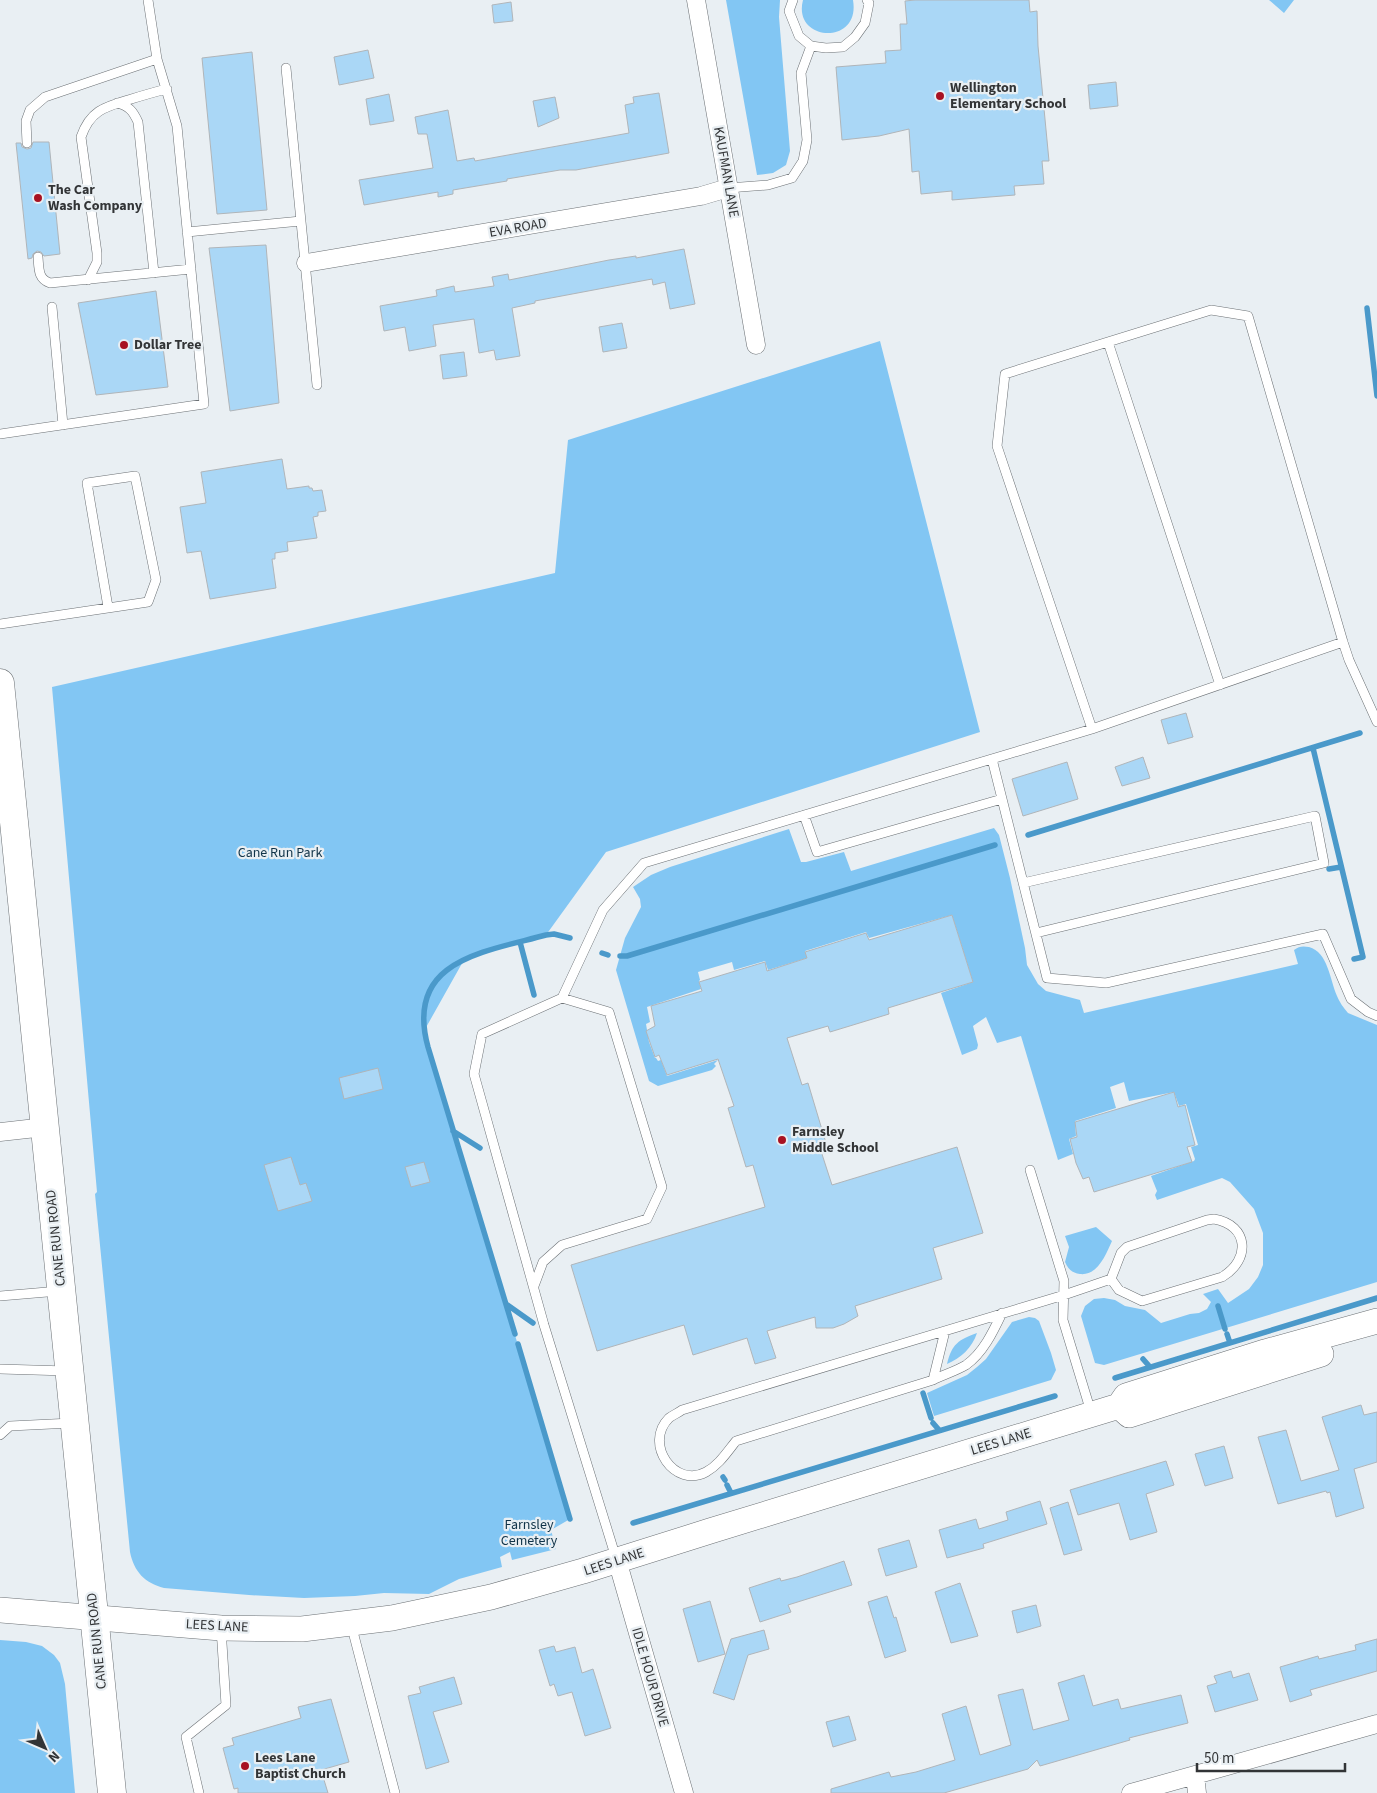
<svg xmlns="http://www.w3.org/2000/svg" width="1377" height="1793" viewBox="0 0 1377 1793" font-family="'Source Sans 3',sans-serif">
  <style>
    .green { fill: #82c6f3 }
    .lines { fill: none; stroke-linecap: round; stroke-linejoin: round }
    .stream { stroke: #4a99ca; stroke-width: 5.5 }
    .building { fill: #aad7f6; stroke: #b0b5b9 }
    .lane-casing { stroke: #6c7175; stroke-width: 10 }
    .street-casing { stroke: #6c7175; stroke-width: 19 }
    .secondary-casing { stroke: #6c7175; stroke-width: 26 }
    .highway-casing { stroke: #6c7175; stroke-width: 29 }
    .lane { stroke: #fff; stroke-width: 9 }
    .street { stroke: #fff; stroke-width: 18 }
    .secondary { stroke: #fff; stroke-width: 25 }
    .highway { stroke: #fff; stroke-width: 28 }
    .poi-dot { fill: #a81222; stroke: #e9eff3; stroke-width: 2 }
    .labels { text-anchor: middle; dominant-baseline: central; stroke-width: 4.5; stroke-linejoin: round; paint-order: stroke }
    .poi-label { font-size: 14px; font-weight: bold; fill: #323436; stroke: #e9eff3; text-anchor: start }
    .street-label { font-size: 14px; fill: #323436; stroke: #e9eff3 }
    .park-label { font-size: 14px; fill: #103348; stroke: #e9eff3 }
  </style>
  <rect width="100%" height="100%" fill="#e9eff3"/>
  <path class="green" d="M726 0H780L779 17 790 151 786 165 773 173 757 175Z
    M803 0H853C861 46 792 42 803 0Z
    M1269 0H1294L1284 13Z
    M880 341 980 732 606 852 546 935 465 958 424 1031 570 1519 551 1530 556 1549 512 1560 510 1552 500 1557 502 1567 459 1579 429 1594 384 1593 355 1596 304 1598 249 1595 164 1588C145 1583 134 1572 130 1552L95 1194 97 1192 52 687 555 573 568 440Z
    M994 828 999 835 1010 878 1025 948 1027 965 1038 984 1046 991 1080 1000 1084 1013 1298 964 1294 950C1299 946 1303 946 1309 947 1328 952 1330 980 1337 996 1340 1003 1343 1007 1348 1013L1377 1025V1282L1104 1365 1095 1363 1081 1316 1085 1306 1094 1299 1104 1298 1115 1300 1125 1306 1145 1310 1161 1323 1190 1314 1199 1313 1207 1309 1211 1302 1203 1294 1218 1289 1228 1303 1249 1289 1258 1277 1263 1265V1233L1254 1209 1230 1182 1222 1178 1157 1200 1155 1195 1157 1191 1151 1176 1194 1161 1195 1159 1191 1147 1198 1145 1186 1104 1179 1106 1174 1092 1129 1101 1124 1082 1110 1087 1116 1108 1075 1121 1076 1136 1069 1139 1073 1154 1058 1160 1021 1036 997 1043 986 1017 973 1026 978 1045 977 1049 962 1055 941 993 973 982 952 915 869 938 866 932 805 951 807 958 768 970 765 961 734 970 732 962 698 972 700 980 699 981 701 989 647 1007 650 1022 646 1024 649 1042 655 1058H656L658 1061 661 1060 667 1076 718 1060 714 1064 716 1066 712 1070 658 1086 649 1081 616 970 625 938 641 907 640 899 633 887 651 875 670 867 789 829 801 862H806L844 852 851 871Z
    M1096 1227 1112 1241C1106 1254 1098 1276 1080 1274 1072 1273 1068 1269 1065 1262L1069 1247 1065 1236Z
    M1029 1317 1035 1318 1039 1321 1051 1353 1056 1370 1051 1380 934 1416 927 1393 967 1375 977 1367 986 1359 1012 1322Z
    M977 1333C972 1348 961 1358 947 1364 952 1344 958 1340 977 1333Z
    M0 1640 26 1642 42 1646 54 1655 60 1663 65 1684 75 1793H0Z"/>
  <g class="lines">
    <path class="stream" d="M1367 308 1377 396
      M1313 748 1363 957 1354 959
      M1028 835 1360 733
      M1329 869 1341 867
      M520 942 534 995
      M602 953 608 955
      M620 956H627L995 845
      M453 1131 480 1148
      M506 1304 533 1323
      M1218 1306 1225 1329
      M515 1334 428 1047C404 960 484 952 546 935L554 934 570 938
      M1227 1334 1230 1343
      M518 1344 570 1519
      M1143 1359 1150 1367
      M1115 1378 1377 1298
      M923 1393 931 1418
      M933 1423 939 1430
      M723 1477 725 1480
      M727 1485 731 1493
      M633 1523 1055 1396"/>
  </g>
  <path class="building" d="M915 0H1029L1030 12 1037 11 1038 46 1049 161H1042L1044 184 1014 186 1015 195 952 200V191L921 194 919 171 912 172 909 129 879 136 842 140 836 67 886 63 885 51 901 50 900 24H907L905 1Z
    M511 2 513 21 494 23 492 5Z
    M368 50 374 78 339 85 334 57Z
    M252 52 267 210 217 214 202 58Z
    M1116 82 1118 106 1090 109 1088 85Z
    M659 93 669 153 576 170H560L507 179V181L453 190V194L438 197V192L364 205 359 180 433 168 427 134H418L415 117 448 110 457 161 474 158 475 161 629 133 625 105 634 103 633 97Z
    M389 94 394 121 370 125 366 99Z
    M555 97 559 118 538 127 533 101Z
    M33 142H49L60 254 44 256 41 252 37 251 33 254 32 258 28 259 16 143H21L22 147 27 149 31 148Z
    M266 245 279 403 230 411 209 248Z
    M684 249 695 304 670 309 665 282 653 285 652 279 535 301V303L512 308 520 356 496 360 494 350 479 353 474 319 433 325 436 346 409 351 405 327 384 331 380 306 437 296 436 290 454 286 455 292 494 286 492 277 508 274 509 280 609 260 636 256V258Z
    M156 291 168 387 96 395 78 303Z
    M622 323 627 348 603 352 599 327Z
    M464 352 467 376 443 379 440 355Z
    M282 459 287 489 309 486V488H312L313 491 322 490 326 511 318 512V516L313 517 317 538 287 542 288 551 275 553V559H272L276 588 210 599 201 551 187 553 180 507 206 503 201 472Z
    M1186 713 1193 737 1168 744 1161 720Z
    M1143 757 1150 778 1122 786 1115 767Z
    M1067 762 1078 799 1023 816 1012 779Z
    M952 915 973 982 888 1008 889 1014 830 1032 828 1026 787 1038 802 1085 808 1083 826 1143 819 1145 832 1185 957 1147 983 1233 933 1248 942 1279 855 1306 858 1316 844 1324 833 1328H816L815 1317 767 1331 776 1358 755 1364 747 1338 693 1355 684 1325 597 1351 571 1265 765 1207 753 1165 746 1167 728 1108 734 1106 718 1059 667 1075 659 1055 655 1057 646 1031 655 1026 651 1006 702 991 699 982 765 962 767 971 807 958 805 952 866 933 869 940Z
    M378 1068 383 1089 344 1099 339 1078Z
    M1174 1092 1178 1107 1185 1105 1195 1145 1187 1147 1192 1162 1094 1192 1089 1177 1083 1179 1076 1163 1070 1139 1077 1137 1075 1122Z
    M291 1157 300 1185 306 1183 312 1201 278 1211 264 1165Z
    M424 1162 430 1182 411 1187 405 1167Z
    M1361 1405 1364 1415 1377 1412V1462L1354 1469 1364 1508 1336 1517 1330 1492 1327 1493 1326 1491 1278 1504 1258 1437 1286 1430 1301 1481 1339 1470 1322 1417Z
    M1224 1446 1233 1478 1205 1486 1195 1454Z
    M1166 1461 1174 1485 1146 1494 1157 1532 1130 1540 1119 1503 1078 1515 1070 1490Z
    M1040 1501 1047 1524 983 1544 984 1548 947 1558 939 1530 976 1519 979 1529 1008 1520 1006 1512Z
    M1068 1502 1082 1550 1064 1555 1050 1508Z
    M909 1540 917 1567 886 1576 878 1549Z
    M844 1561 852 1585 788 1605 791 1612 760 1622 749 1588 780 1578 781 1581 797 1577Z
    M960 1583 978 1636 951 1643 935 1592Z
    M887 1596 894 1618 896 1617 906 1651 885 1658 868 1602Z
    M710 1601 725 1654 698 1662 683 1609Z
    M1036 1605 1041 1626 1017 1633 1012 1611Z
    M764 1630 769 1649 748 1655 734 1700 713 1693 731 1639Z
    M1377 1639V1671L1310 1690 1312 1695 1290 1702 1280 1667 1318 1656 1319 1659 1356 1650 1355 1645Z
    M554 1646 556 1652 575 1647 582 1673 593 1669 611 1728 585 1736 572 1692 558 1696 554 1684 550 1686 539 1650Z
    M1231 1671 1233 1678 1249 1673 1258 1700 1215 1712 1207 1686 1217 1683 1214 1676Z
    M1084 1675 1093 1706 1118 1699 1121 1709 1181 1695 1188 1723 1129 1738 1130 1740 1040 1766 1037 1760 1028 1769 944 1793H831V1789L889 1772 891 1777 916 1772 955 1760 942 1714 966 1706 980 1755 1011 1745 998 1695 1023 1689 1033 1730 1069 1720 1058 1683Z
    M454 1677 462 1704 433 1712 449 1762 426 1769 408 1696 421 1693 419 1687Z
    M331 1699 349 1762 321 1770 328 1793H238V1788L234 1789 223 1748 234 1745 232 1738 301 1718 298 1707Z
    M849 1716 856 1740 833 1747 826 1722Z"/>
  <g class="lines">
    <g class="lane-casing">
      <path id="lane" d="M793 0 789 11 799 36 811 46 826 48 843 47 855 37 865 23 869 3 867 0
        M286 68 317 385
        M117 103C129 106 133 111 138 122L154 273
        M27 143 26 121 30 110 45 97 157 59
        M728 188 768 185 792 178 803 161 807 140 801 73 811 46
        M187 232 301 221
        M38 257C39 269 38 279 50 283L191 269
        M88 280 97 262V253L81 137C90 111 104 107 128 100 141 96 154 92 167 89
        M52 307 63 425
        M1108 342 1220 685
        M0 434 204 404 177 126 157 59 148 0
        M0 624 148 602 156 580 135 476 87 483 108 607
        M1343 642 1092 729 997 446 1005 374 1211 310 1248 316 1343 642 1349 660 1377 722
        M992 759 1047 978 1106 983 1323 934 1351 999 1368 1012 1377 1016
        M804 815 817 852 1002 799
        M1023 883 1315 816 1324 863 1036 933
        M1030 1170 1064 1281 1063 1320 1091 1412
        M1214 1219C1249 1225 1251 1260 1222 1277L1142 1301 1119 1290 1111 1279 1121 1253 1127 1247 1207 1220Z
        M534 1286 543 1262 562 1245 647 1219 662 1187 609 1012 562 998
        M0 1296 59 1291
        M945 1331 933 1380 736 1441C727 1452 719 1465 706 1472 675 1489 643 1444 669 1418 673 1415 678 1413 682 1410L1064 1295 1111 1279
        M0 1369 67 1371
        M933 1380C943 1375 956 1371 966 1365 983 1353 993 1332 1002 1313
        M0 1435 10 1426 72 1423
        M616 1558 544 1325 474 1074 482 1034 562 998 603 910 644 863 1092 729
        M351 1624 395 1793
        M199 1793 186 1737 226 1705 221 1628"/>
    </g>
    <g class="street-casing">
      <path id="street" d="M696 0 756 345
        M306 263 701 196 728 188
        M0 1132 45 1127
        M617 1560 684 1793
        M1195 1775 1197 1793
        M1131 1793 1377 1724"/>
    </g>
    <g class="secondary-casing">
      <path id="secondary" d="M1119 1406 1129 1415 1321 1354
        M0 1610 221 1628 302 1629 392 1618 491 1597 583 1571 710 1531 1119 1406 1126 1396 1265 1352 1377 1321"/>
    </g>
    <g class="highway-casing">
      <path id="highway" d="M0 683 112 1793"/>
    </g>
    <use href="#lane" class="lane"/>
    <use href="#street" class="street"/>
    <use href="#secondary" class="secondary"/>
    <use href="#highway" class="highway"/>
  </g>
  <g class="poi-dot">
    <circle cx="940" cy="96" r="5"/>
    <circle cx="38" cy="198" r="5"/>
    <circle cx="124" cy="345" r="5"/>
    <circle cx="782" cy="1140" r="5"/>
    <circle cx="245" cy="1766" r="5"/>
  </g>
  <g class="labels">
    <g class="poi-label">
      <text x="950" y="88">Wellington<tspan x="950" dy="16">Elementary School</tspan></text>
      <text x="48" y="190">The Car<tspan x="48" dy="16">Wash Company</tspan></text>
      <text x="134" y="345">Dollar Tree</text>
      <text x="792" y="1132">Farnsley<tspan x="792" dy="16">Middle School</tspan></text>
      <text x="255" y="1758">Lees Lane<tspan x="255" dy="16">Baptist Church</tspan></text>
    </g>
    <g class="street-label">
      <text transform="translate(726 172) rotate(80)">KAUFMAN LANE</text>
      <text transform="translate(518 228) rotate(-10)">EVA ROAD</text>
      <text transform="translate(56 1238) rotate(-96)">CANE RUN ROAD</text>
      <text transform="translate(1001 1442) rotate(-17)">LEES LANE</text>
      <text transform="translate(614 1562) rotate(-18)">LEES LANE</text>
      <text transform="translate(217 1626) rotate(3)">LEES LANE</text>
      <text transform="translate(97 1641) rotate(-96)">CANE RUN ROAD</text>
      <text transform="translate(650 1677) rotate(74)">IDLE HOUR DRIVE</text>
    </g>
    <g class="park-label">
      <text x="280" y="853">Cane Run Park</text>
      <text x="529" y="1525">Farnsley<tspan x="529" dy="16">Cemetery</tspan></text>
    </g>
  </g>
  <g transform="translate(45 1748) rotate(135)" stroke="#e9eff3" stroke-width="4" paint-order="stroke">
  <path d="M0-4L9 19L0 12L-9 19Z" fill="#323436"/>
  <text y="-8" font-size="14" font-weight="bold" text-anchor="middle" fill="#323436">N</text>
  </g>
  <path d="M1197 1763v8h148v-8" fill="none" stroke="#323436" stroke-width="2.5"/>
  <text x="1204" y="1763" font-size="15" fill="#323436" stroke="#e9eff3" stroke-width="4" paint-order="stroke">50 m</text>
</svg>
